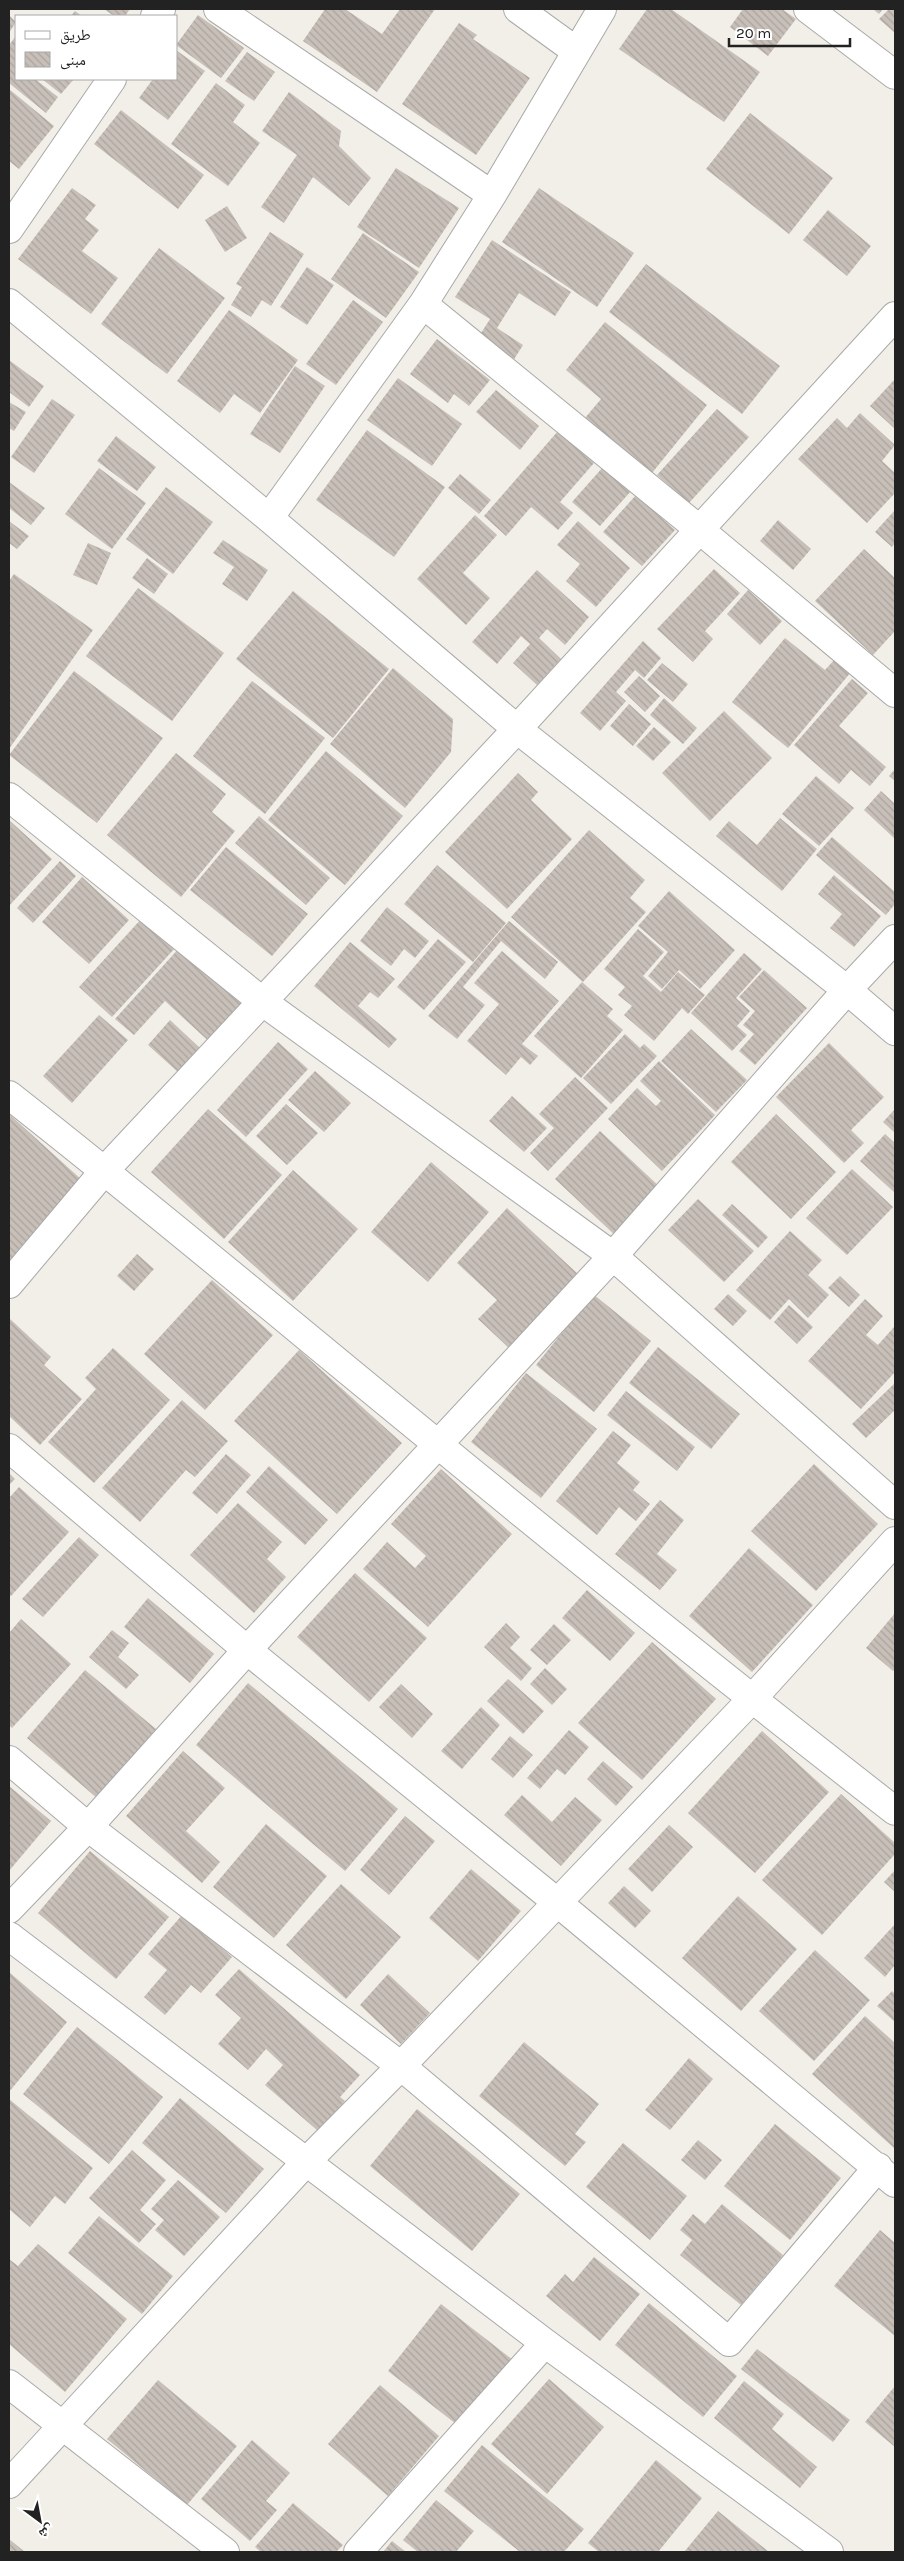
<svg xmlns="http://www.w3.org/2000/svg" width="904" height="2561" viewBox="0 0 904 2561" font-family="Karla,'Noto Naskh Arabic',sans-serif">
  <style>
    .building { fill: url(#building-back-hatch) }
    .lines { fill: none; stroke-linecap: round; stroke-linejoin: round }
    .minor-casing { stroke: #a9a9a9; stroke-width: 30 }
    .minor { stroke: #fff; stroke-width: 28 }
  </style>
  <defs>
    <pattern id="building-back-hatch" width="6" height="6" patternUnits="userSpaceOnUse" patternTransform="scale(1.25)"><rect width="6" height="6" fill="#c7bfb8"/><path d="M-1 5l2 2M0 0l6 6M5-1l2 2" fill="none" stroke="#aba49e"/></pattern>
  </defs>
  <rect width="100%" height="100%" fill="#f2efe9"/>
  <path class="building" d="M104 9H130L125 16H114Z
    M325 9H345L382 34 400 9H435L377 92 303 41Z
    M647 9H671L760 72 724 122 619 49Z
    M743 9H782L796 19 768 56 730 27Z
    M873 9H883L879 14Z
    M889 9H895V33L879 19Z
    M75 11 82 16H71Z
    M9 15 16 22 9 33Z
    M198 15 244 48 221 78 176 45Z
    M459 23 477 35 473 39 530 78 476 155 402 104Z
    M16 36V79H35L58 97 46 113 9 83V45Z
    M176 50 205 71 168 120 139 98 153 79H176Z
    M247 52 275 72 254 101 225 81Z
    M42 79H74L61 94Z
    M216 83 245 105 233 122 260 143 228 186 171 144Z
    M9 89 54 126 19 169 9 161Z
    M289 92 341 131 339 146 371 178 349 206 313 177 284 223 261 207 297 155 262 131Z
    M121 110 204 175 178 209 94 144Z
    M750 113 833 178 789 234 706 169Z
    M396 168 459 208 419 268 357 227Z
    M72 188 96 205 85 219 99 230 82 251 118 278 91 314 18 259Z
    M539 188 634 253 597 307 502 242Z
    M227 206 247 238 225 252 205 220Z
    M828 210 871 246 847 276 803 240Z
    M270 232 304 254 271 306 262 300 251 317 231 305 242 287 236 284Z
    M363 233 419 272 386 318 331 279Z
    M492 240 571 292 555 316 519 293 497 328 523 345 511 364 476 341 490 319 455 297Z
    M159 248 225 298 167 374 101 324Z
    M646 264 780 366 742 414 609 312Z
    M307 267 334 285 307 325 280 307Z
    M353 300 383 322 336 385 306 364Z
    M229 310 298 360 260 413 234 394 220 413 177 381Z
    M605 322 707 405 652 473 585 418 601 399 566 370Z
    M437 339 490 380 469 406 454 394 448 403 410 374Z
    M9 360 44 386 29 407 9 392Z
    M295 366 325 386 280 453 250 434Z
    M398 378 462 424 432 466 367 420Z
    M895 379V429L870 406Z
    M496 390 539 426 520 450 476 412Z
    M52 399 75 415 34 473 11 457Z
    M9 402 26 412 14 431 9 428Z
    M717 409 749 437 689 503 657 475Z
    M860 413 895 445 882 461 895 473V493L867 523 798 459 837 418 847 428Z
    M367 430 445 487 394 557 316 500Z
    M558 431 594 463 560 502 573 513 558 530 531 507 506 536 484 516Z
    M116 436 156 467 137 491 97 461Z
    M603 467 631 491 600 526 572 502Z
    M99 468 146 503 112 549 65 514Z
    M460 474 491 500 479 514 448 488Z
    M9 482 45 508 31 525 9 508Z
    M166 487 213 522 173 574 126 539Z
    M636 495 675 530 642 566 603 532Z
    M895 510V543L892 547 875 532Z
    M475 515 497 535 463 573 490 598 466 625 417 579Z
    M778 520 811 549 793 570 760 541Z
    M9 521 29 536 17 549 9 543Z
    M578 521 630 568 596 607 566 581 580 564 557 545Z
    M223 540 268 570 247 601 222 584 234 567 213 553Z
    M88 543 111 553 97 585 73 575Z
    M864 549 895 578V631L873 655 815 601Z
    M147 558 168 574 154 594 132 578Z
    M714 569 740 593 705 631 713 639 693 662 657 629Z
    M537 570 589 617 565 645 547 629 539 638 561 659 537 685 513 663 530 644 521 636 497 664 472 642Z
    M14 574 93 630 9 749V581Z
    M138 588 224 653 172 721 86 656Z
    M748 590 782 621 760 645 727 614Z
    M293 591 389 669 333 738 236 659Z
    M785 638 825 670 835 659 851 672 788 748 732 702Z
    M643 641 661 658 644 678 635 670 616 692 626 701 600 731 580 713Z
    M662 663 688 684 673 702 647 680Z
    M393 668 453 719 451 752 405 808 330 744Z
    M74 671 163 738 97 823 9 755Z
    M639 676 660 696 645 712 624 692Z
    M852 679 868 693 839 726 886 767 870 786 851 770 839 784 794 745Z
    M252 681 325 738 265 814 193 756Z
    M664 698 697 728 683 744 650 715Z
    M629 704 651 724 633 746 610 726Z
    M724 711 772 758 710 821 662 773Z
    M654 727 671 742 653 761 636 746Z
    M326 751 403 816 345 885 268 820Z
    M176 753 226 794 212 812 235 831 181 897 107 835Z
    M895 769V781L889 776Z
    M518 773 538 792 531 800 572 839 507 909 445 852Z
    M816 776 854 808 819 846 782 814Z
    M881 791 895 804V839L864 810Z
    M259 816 330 878 306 905 235 843Z
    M780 818 817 849 782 891 716 836 729 821 757 845Z
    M9 820 52 859 9 906Z
    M589 830 645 880 630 898 646 912 583 982 511 917Z
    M832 837 895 892V904L886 915 816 855Z
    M226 847 308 914 272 956 190 890Z
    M60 861 76 876 33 923 17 908Z
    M437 865 506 923 473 962 404 904Z
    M834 875 881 916 854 947 830 928 842 914 818 894Z
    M82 877 129 920 89 964 42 922Z
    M669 891 735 950 700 989 679 970 662 989 648 976 668 952 638 926Z
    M387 907 429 941 415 958 404 949 391 966 360 941Z
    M143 917 176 947 112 1017 79 987Z
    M509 921 558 962 545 979 501 941 463 987 485 1005 457 1039 428 1016Z
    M638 929 664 952 643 976 661 992 678 972 705 995 688 1014 682 1008 654 1041 624 1015 632 1006 618 995 625 987 604 969Z
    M438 939 466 962 424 1010 397 987Z
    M350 942 395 979 378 998 370 992 358 1006 397 1039 389 1048 314 986Z
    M181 946 251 1008 215 1047 165 1001 134 1035 115 1019Z
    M502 951 559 1001 522 1044 538 1056 530 1065 521 1057 506 1075 467 1041 499 1004 474 983Z
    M744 953 762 969 736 998 750 1011 737 1026 747 1035 732 1051 691 1013Z
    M764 970 807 1008 755 1065 739 1051 754 1034 743 1025 755 1011 739 997Z
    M582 982 613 1009 607 1016 623 1030 581 1078 534 1036Z
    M99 1015 128 1040 72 1103 43 1076Z
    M170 1020 201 1049 179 1073 148 1045Z
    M691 1029 747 1080 716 1112 661 1061Z
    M625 1034 640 1048 644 1044 657 1056 611 1104 583 1078Z
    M278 1042 308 1069 246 1137 217 1110Z
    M829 1043 884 1097 851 1130 864 1143 844 1163 776 1097Z
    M659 1061 715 1115 662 1171 608 1119 637 1088 656 1106 661 1101 640 1081Z
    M315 1071 351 1103 324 1132 288 1100Z
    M575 1077 608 1108 548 1171 530 1153 554 1128 539 1114Z
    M512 1096 547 1128 524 1152 489 1121Z
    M286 1104 318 1133 287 1165 256 1136Z
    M208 1109 282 1175 224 1239 151 1172Z
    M895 1109V1133L883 1122Z
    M9 1114 83 1181 9 1263Z
    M776 1114 836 1172 791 1219 731 1162Z
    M600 1131 662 1189 617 1237 555 1179Z
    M885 1134 895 1143V1193L860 1161Z
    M431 1162 489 1212 428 1282 371 1232Z
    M852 1169 893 1207 847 1255 806 1218Z
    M293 1170 358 1229 293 1301 228 1242Z
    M698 1199 754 1251 724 1282 668 1230Z
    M732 1204 768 1237 758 1248 722 1215Z
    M507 1208 579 1275 510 1349 478 1319 497 1300 457 1263Z
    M790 1231 822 1260 808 1275 829 1295 808 1318 789 1299 770 1320 736 1290Z
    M137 1254 154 1269 134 1291 117 1276Z
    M840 1276 860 1295 849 1307 828 1288Z
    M212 1280 273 1335 205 1410 144 1354Z
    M593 1294 651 1341 594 1412 536 1365Z
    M728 1294 747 1311 733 1326 714 1309Z
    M865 1299 883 1316 866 1335 878 1345 894 1327 895 1328V1372L861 1409 808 1361Z
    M789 1305 813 1327 797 1344 774 1322Z
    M9 1318 51 1357 44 1365 82 1399 40 1445 9 1416Z
    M658 1347 740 1414 711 1449 629 1383Z
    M113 1348 170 1400 94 1483 48 1442 96 1389 85 1378Z
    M299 1350 402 1443 337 1514 234 1421Z
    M526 1373 597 1429 541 1498 471 1442Z
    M895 1383V1410L866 1438 852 1424Z
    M626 1391 695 1447 677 1471 607 1415Z
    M182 1400 228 1441 195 1477 186 1470 140 1522 102 1488Z
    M613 1431 631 1445 617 1463 640 1482 633 1490 650 1504 636 1521 619 1507 597 1535 556 1501Z
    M226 1454 251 1475 217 1514 192 1493Z
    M814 1464 878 1524 816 1591 751 1531Z
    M269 1466 328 1520 305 1545 246 1492Z
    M441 1469 512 1534 428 1627 363 1569 387 1542 415 1568 426 1556 391 1524Z
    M9 1473 15 1479 9 1485Z
    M19 1487 69 1532 11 1596 9 1595V1498Z
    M660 1500 684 1520 657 1554 677 1570 660 1590 615 1554Z
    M238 1503 282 1542 267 1559 286 1577 254 1613 190 1555Z
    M79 1537 99 1555 43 1617 22 1599Z
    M749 1548 813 1605 752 1672 689 1616Z
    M355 1573 427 1638 369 1702 297 1637Z
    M587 1590 635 1633 610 1661 562 1618Z
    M148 1598 214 1654 190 1683 124 1627Z
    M895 1613V1669L893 1671 866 1648Z
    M21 1619 71 1664 12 1728 9 1725V1633Z
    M506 1623 520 1637 510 1648 532 1668 521 1681 484 1647Z
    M554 1624 571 1640 547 1665 530 1650Z
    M112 1630 129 1643 118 1657 139 1675 126 1689 89 1657Z
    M652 1642 716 1699 642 1780 578 1723Z
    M545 1668 567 1689 552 1705 530 1684Z
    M85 1670 156 1729 97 1798 27 1738Z
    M508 1679 544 1711 523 1734 487 1701Z
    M248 1683 398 1809 345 1871 196 1745Z
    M401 1684 433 1714 412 1738 379 1707Z
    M481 1707 500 1725 462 1769 441 1751Z
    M569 1730 589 1747 565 1775 557 1769 540 1789 527 1778Z
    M762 1731 829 1792 755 1873 688 1813Z
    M510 1736 533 1755 513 1778 491 1759Z
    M183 1751 225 1788 186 1831 220 1862 202 1883 126 1816Z
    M603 1761 633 1787 616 1806 587 1779Z
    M9 1786 51 1821 9 1871Z
    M841 1794 895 1843V1854L822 1935 762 1880Z
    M522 1795 552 1822 575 1797 602 1820 561 1866 504 1815Z
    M405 1816 435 1841 389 1895 360 1870Z
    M266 1824 327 1876 274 1938 213 1887Z
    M669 1825 693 1847 652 1892 628 1869Z
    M90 1851 169 1917 116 1979 38 1913Z
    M471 1869 521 1911 478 1961 429 1918Z
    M895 1870V1892L884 1882Z
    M341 1884 401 1937 346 1999 286 1945Z
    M624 1886 651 1911 635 1928 608 1903Z
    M738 1896 797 1949 741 2011 682 1958Z
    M183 1914 232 1957 201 1993 191 1985 165 2015 144 1997 167 1970 148 1954Z
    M895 1924V1965L885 1977 864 1958Z
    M815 1950 870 2000 814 2061 759 2011Z
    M239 1969 360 2075 340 2097 345 2101 318 2131 265 2085 283 2065 266 2049 248 2070 218 2044 241 2018 215 1995Z
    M9 1972 67 2022 9 2092Z
    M388 1974 430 2013 401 2044 360 2005Z
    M892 1991 895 1994V2022L877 2006Z
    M865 2016 895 2043 894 2148 812 2074Z
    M77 2027 163 2097 109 2164 23 2094Z
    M524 2042 599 2104 575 2134 586 2142 565 2166 479 2096Z
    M689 2058 713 2079 670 2130 645 2110Z
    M180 2098 264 2169 226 2213 142 2143Z
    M9 2099 93 2168 65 2204 55 2196 30 2227 9 2209Z
    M417 2109 520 2194 472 2251 370 2166Z
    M775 2124 841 2178 790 2240 724 2186Z
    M698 2140 722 2160 705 2180 681 2160Z
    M623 2143 687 2196 650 2240 586 2187Z
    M132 2150 166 2180 140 2210 156 2224 139 2243 89 2198Z
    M178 2180 220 2217 184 2256 155 2230 164 2220 151 2209Z
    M722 2204 783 2255 741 2305 680 2255 692 2240 680 2230 693 2214 705 2224Z
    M99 2216 173 2276 142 2314 68 2253Z
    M880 2230 895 2243V2336L834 2286Z
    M38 2244 127 2319 65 2392 9 2344V2259L18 2266Z
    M594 2257 640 2294 600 2341 546 2296 565 2274 573 2282Z
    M649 2303 737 2376 703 2417 615 2345Z
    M441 2304 513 2360 460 2427 388 2371Z
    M757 2349 850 2420 833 2442 741 2369Z
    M549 2379 604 2427 547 2494 491 2444Z
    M158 2380 237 2446 187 2505 107 2439Z
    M744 2381 784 2414 772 2429 817 2467 800 2488 714 2418Z
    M380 2385 439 2436 388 2496 328 2444Z
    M895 2386V2447L865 2422Z
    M252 2440 290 2473 266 2501 277 2510 250 2541 201 2499Z
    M482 2445 584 2529 564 2552H520L444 2491Z
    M656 2460 702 2498 658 2552H599L588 2543Z
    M436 2500 474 2531 456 2552H418L403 2540Z
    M293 2503 343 2545 336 2552H261L255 2547Z
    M718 2511 769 2552H684Z
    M9 2539 25 2552H9Z
    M392 2541 406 2552H383Z"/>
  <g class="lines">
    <g class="minor-casing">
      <path id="minor" d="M218 9 492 195
        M518 9 576 51
        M808 9 895 75
        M155 16 161 9
        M9 229 112 79
        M9 303 269 518 517 729 847 990 895 1031
        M423 304 700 530 895 693
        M269 518 423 304 492 195 602 9
        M9 797 263 1002 613 1256 895 1505
        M9 1095C153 1208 293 1326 435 1442 587 1567 740 1690 895 1811
        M9 1284 105 1170 517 729 895 316
        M9 1448 247 1650 558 1903 895 2183
        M9 1760 88 1827 401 2066 729 2342 878 2167
        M9 1909 88 1827 247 1650 613 1256 847 990 895 939
        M9 1936 545 2343 829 2552
        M9 2384 225 2552
        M9 2484 305 2163 401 2066 752 1699 895 1541
        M358 2552 545 2343"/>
    </g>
    <use href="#minor" class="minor"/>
  </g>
  <rect width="904" height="2561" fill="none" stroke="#222222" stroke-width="20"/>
  <rect x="15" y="15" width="162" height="65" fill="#ffffff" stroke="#a7a7a7"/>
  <rect x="25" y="31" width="25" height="8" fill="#ffffff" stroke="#a7a7a7"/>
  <text x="60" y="40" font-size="15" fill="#222222">طريق</text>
  <rect x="25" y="52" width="25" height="15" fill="url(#building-back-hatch)" stroke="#a7a7a7"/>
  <text x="60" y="65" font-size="15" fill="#222222">مبنى</text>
  <g transform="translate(40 2521) rotate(148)" stroke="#ffffff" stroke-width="4" paint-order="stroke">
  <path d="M0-4L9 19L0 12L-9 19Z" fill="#222222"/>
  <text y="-8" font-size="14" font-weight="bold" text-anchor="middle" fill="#222222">ش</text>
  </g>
  <path d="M729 38v8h121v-8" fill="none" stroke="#222222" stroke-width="2.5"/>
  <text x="736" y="38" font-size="15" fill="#222222" stroke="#ffffff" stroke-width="4" paint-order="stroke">20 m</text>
</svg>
